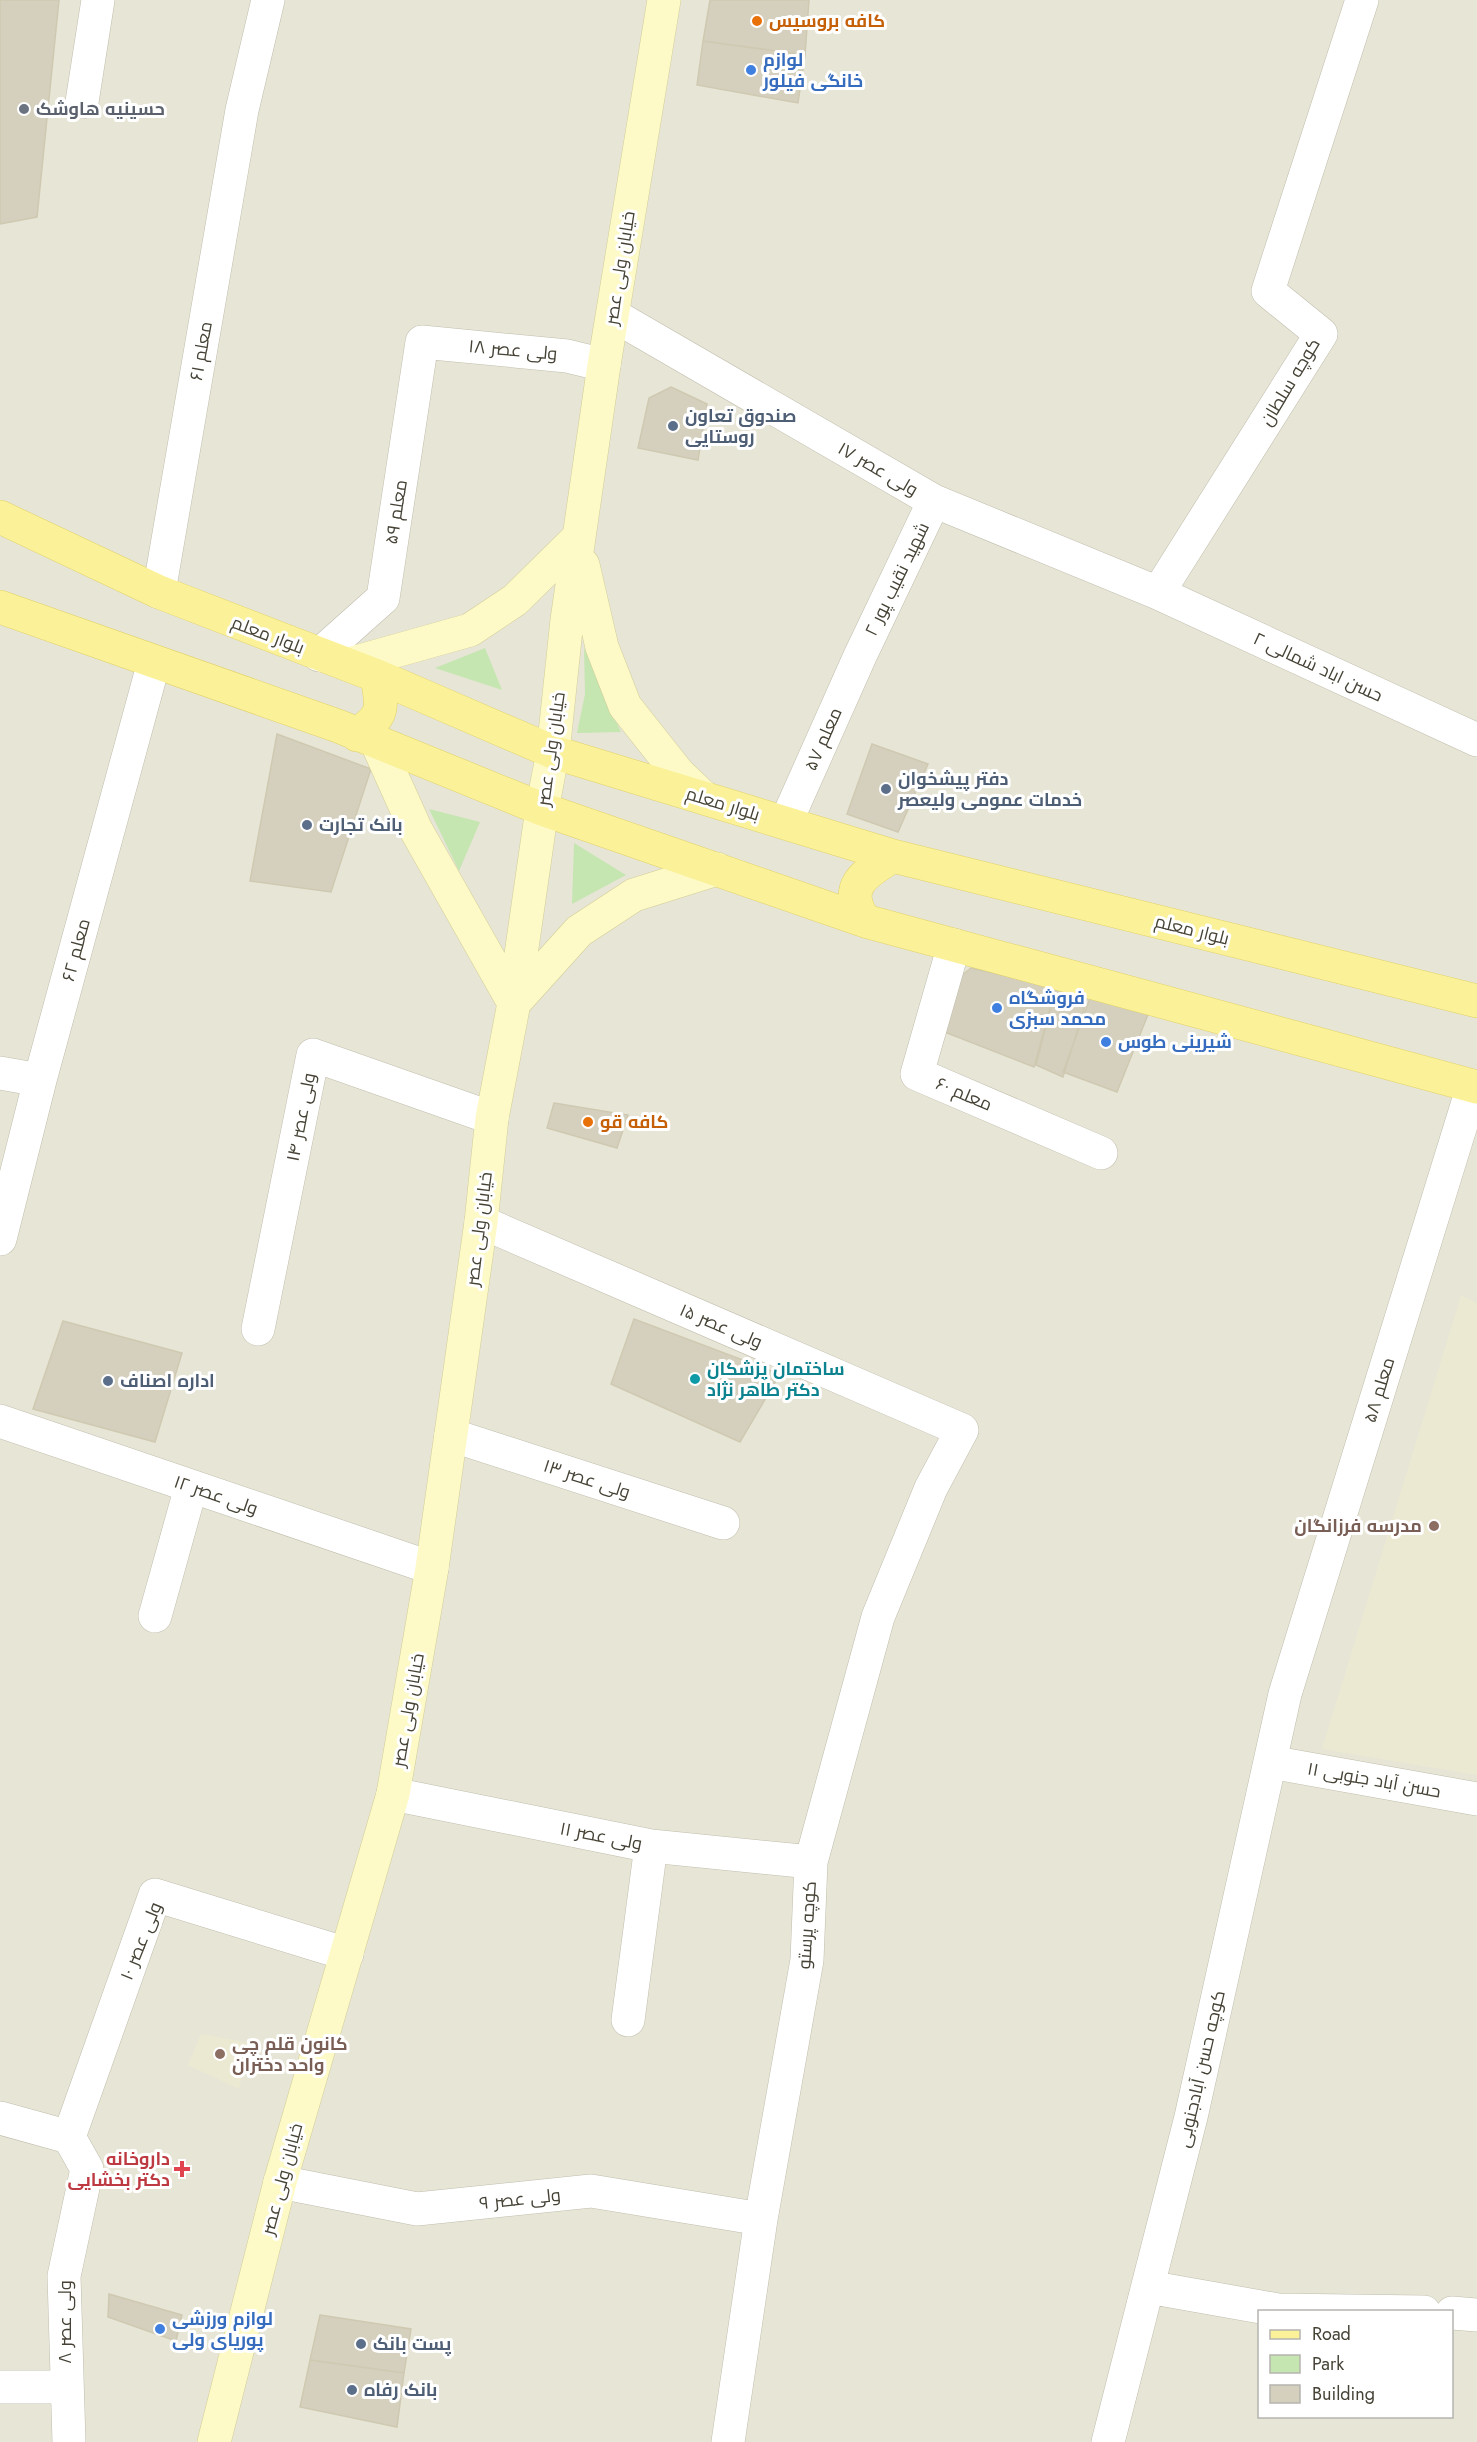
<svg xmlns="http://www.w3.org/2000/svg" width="1477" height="2442" viewBox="0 0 1477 2442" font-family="Jost,Cairo,sans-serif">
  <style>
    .residential { fill: #e7e5d6; fill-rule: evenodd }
    .education { fill: #ece9d2 }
    .green { fill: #c5e6b1 }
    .building { fill: #d4d0bd; stroke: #cfc9b1; stroke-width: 1.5 }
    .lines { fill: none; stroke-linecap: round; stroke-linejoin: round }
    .minor-casing { stroke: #c1bead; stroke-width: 34 }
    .secondary-casing { stroke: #d2cd98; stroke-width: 34 }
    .primary-casing { stroke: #e0d269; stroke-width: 34 }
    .minor { stroke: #fff; stroke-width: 33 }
    .secondary { stroke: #fdfac8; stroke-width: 33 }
    .primary { stroke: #fbf199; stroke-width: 33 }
    .food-dot { fill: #e8710a; stroke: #fff; stroke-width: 2 }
    .shop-dot { fill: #3f7fe0; stroke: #fff; stroke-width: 2 }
    .worship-dot { fill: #6b7280; stroke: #fff; stroke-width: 2 }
    .service-dot { fill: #5c6f8a; stroke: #fff; stroke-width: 2 }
    .culture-dot { fill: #0f9aa8; stroke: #fff; stroke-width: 2 }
    .education-dot { fill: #8d6e63; stroke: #fff; stroke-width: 2 }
    .health-dot { fill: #e0444e; stroke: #fff; stroke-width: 2 }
    .labels { text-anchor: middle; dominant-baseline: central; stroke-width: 6; stroke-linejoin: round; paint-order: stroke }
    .food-label { font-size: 18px; font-weight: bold; fill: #c56008; stroke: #fff; text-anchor: start }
    .shop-label { font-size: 18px; font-weight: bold; fill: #366cbe; stroke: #fff; text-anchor: start }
    .worship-label { font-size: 18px; font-weight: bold; fill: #5b616d; stroke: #fff; text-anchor: start }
    .street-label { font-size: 18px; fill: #464336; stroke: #fff }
    .service-label { font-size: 18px; font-weight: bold; fill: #4e5e75; stroke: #fff; text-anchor: start }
    .culture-label { font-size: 18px; font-weight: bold; fill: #0d838f; stroke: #fff; text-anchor: start }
    .education-label { font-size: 18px; font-weight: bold; fill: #785e54; stroke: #fff; text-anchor: end }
    .health-label { font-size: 18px; font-weight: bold; fill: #be3a42; stroke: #fff; text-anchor: end }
  </style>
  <rect width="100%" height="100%" fill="#f3f2e7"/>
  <path class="residential" d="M0 0H1477V2442H0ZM1260 2312H1452V2416H1260Z"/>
  <path class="education" d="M1461 1296 1477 1303V1775L1322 1749Z
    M201 2034 249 2043 239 2089 188 2065Z"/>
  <path class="green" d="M485 648 502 690 435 668Z
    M584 648 621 732 577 733 585 694Z
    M429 809 480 822 459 871Z
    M574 843 626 875 572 904Z"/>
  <path class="building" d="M0 0H59L37 217 0 224Z
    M710 0H809L805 55 703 41Z
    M703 41 805 55 798 103 697 85Z
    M671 387 707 404 698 460 638 448 649 398Z
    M277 734 371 769 331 892 250 881Z
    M872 744 928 764 898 832 847 814Z
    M971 968 1056 987 1034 1067 937 1029 951 984Z
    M1056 987 1088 996 1063 1077 1036 1065Z
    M1090 998 1149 1012 1117 1092 1063 1072Z
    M554 1103 628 1115 617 1148 547 1128Z
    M634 1319 780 1374 740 1442 611 1384Z
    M63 1321 182 1353 155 1442 33 1409Z
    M109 2294 182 2315 176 2341 108 2317Z
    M320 2315 411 2329 404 2373 310 2360Z
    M310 2360 404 2373 397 2427 300 2407Z"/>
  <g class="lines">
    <g class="minor-casing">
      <path id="minor" d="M82 102 98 0
        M613 315 934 501 1158 593 1477 740
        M159 592 242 110 268 0
        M1158 593 1321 334 1268 291 1362 0
        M319 655 383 598 422 342 567 356 604 365
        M786 822 860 656 934 501
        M954 945 917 1074 1101 1153
        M0 1073 40 1080
        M481 1222 962 1430 931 1488 878 1617 811 1862 807 1960 761 2219 728 2442
        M0 1239 40 1080 154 662
        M258 1329 313 1055 492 1118
        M0 1421 432 1568
        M451 1435 723 1523
        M155 1616 191 1487
        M1270 1762 1477 1799
        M393 1794 651 1846 811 1862
        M628 2020 651 1846
        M0 2118 69 2137
        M69 2137 155 1895 347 1954
        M280 2182 417 2209 591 2191 761 2219
        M1148 2287 1278 2310 1424 2312
        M1452 2313 1477 2315
        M0 2387H65
        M69 2442 64 2276 87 2169 69 2137
        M1108 2442 1191 2117 1285 1694 1473 1086"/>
    </g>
    <g class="secondary-casing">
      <path id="secondary" d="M583 565 602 647 625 706 678 773 703 797
        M349 664 470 630 515 600 577 539
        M376 741 416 830 514 1003 579 931 634 895 717 869
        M214 2442 280 2182 393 1794 432 1568 481 1222 492 1118 514 1003 542 809 553 752 567 620 604 365 664 0"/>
    </g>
    <g class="primary-casing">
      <path id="primary" d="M0 517 159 592 377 676 553 752 893 856 1477 1001
        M0 607 338 726 542 809 865 921 1477 1087
        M357 735C386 713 382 709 377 676
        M865 921C841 887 865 873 893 856"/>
    </g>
    <use href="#minor" class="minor"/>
    <use href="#secondary" class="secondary"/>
    <use href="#primary" class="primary"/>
  </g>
  <g class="food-dot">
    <circle cx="757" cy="21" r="6"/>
    <circle cx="588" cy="1122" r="6"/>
  </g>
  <g class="shop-dot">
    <circle cx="751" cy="70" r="6"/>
    <circle cx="997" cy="1008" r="6"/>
    <circle cx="1106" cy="1042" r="6"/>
    <circle cx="160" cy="2329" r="6"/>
  </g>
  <circle class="worship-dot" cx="24" cy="109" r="6"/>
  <g class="service-dot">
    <circle cx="673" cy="426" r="6"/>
    <circle cx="886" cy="789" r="6"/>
    <circle cx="307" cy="825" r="6"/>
    <circle cx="108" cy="1381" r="6"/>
    <circle cx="361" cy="2344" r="6"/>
    <circle cx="352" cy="2390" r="6"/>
  </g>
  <circle class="culture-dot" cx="695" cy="1379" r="6"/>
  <g class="education-dot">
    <circle cx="1434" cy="1526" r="6"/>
    <circle cx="220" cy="2054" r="6"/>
  </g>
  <path class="health-dot" d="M179 2160h6v6h6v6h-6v6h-6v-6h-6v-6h6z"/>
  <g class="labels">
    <g class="food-label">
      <text x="769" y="21">کافه بروسیس</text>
      <text x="600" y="1122">کافه قو</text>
    </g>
    <g class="shop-label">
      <text x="763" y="60">لوازم<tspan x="763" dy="21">خانگی فیلور</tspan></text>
      <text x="1009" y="998">فروشگاه<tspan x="1009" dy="21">محمد سبزی</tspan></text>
      <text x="1118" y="1042">شیرینی طوس</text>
      <text x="172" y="2319">لوازم ورزشی<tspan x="172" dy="21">پوریای ولی</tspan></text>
    </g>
    <g class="worship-label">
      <text x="36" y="109">حسینیه هاوشک</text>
    </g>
    <g class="street-label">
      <text transform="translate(620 268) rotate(-81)">خیابان ولی عصر</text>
      <text transform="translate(513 350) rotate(5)">ولی عصر ۱۸</text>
      <text transform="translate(201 351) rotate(-80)">معلم ۶۱</text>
      <text transform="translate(1290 382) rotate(-59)">کوچه سلطان</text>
      <text transform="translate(878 469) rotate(30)">ولی عصر ۱۷</text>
      <text transform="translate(396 512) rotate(-81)">معلم ۵۹</text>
      <text transform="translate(897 579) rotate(-64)">شهید نقیب پور ۲</text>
      <text transform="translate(268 635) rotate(21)">بلوار معلم</text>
      <text transform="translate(1318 667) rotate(25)">حسن اباد شمالی ۲</text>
      <text transform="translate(823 739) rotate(-66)">معلم ۵۷</text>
      <text transform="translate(551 749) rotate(-82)">خیابان ولی عصر</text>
      <text transform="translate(723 804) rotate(17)">بلوار معلم</text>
      <text transform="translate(1192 930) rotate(14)">بلوار معلم</text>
      <text transform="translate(76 950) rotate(-75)">معلم ۶۲</text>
      <text transform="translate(964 1094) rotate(23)">معلم ۶۰</text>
      <text transform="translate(301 1117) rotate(-79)">ولی عصر ۱۴</text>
      <text transform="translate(479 1229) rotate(-83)">خیابان ولی عصر</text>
      <text transform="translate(721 1326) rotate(23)">ولی عصر ۱۵</text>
      <text transform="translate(1379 1390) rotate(-73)">معلم ۵۸</text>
      <text transform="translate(587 1479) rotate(18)">ولی عصر ۱۳</text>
      <text transform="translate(216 1495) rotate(19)">ولی عصر ۱۲</text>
      <text transform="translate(408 1710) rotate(-80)">خیابان ولی عصر</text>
      <text transform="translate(1374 1780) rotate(10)">حسن آباد جنوبی ۱۱</text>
      <text transform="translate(601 1836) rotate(11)">ولی عصر ۱۱</text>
      <text transform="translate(807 1925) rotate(-86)">کوچه پرستو</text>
      <text transform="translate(141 1941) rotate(-68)">ولی عصر ۱۰</text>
      <text transform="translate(1201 2069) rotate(-77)">کوچه حسن آبادجنوبی</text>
      <text transform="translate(282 2179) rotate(-75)">خیابان ولی عصر</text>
      <text transform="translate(520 2199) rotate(-6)">ولی عصر ۹</text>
      <text transform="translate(65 2322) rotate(-90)">ولی عصر ۸</text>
    </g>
    <g class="service-label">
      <text x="685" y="416">صندوق تعاون<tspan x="685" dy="21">روستایی</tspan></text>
      <text x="898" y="779">دفتر پیشخوان<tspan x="898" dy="21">خدمات عمومی ولیعصر</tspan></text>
      <text x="319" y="825">بانک تجارت</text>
      <text x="120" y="1381">اداره اصناف</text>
      <text x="373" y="2344">پست بانک</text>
      <text x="364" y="2390">بانک رفاه</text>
    </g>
    <g class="culture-label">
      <text x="707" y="1369">ساختمان پزشکان<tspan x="707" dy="21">دکتر طاهر نژاد</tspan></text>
    </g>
    <g class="education-label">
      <text x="1422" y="1526">مدرسه فرزانگان</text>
      <text x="232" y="2044" text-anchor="start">کانون قلم چی<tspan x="232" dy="21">واحد دختران</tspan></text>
    </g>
    <g class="health-label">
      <text x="170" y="2159">داروخانه<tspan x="170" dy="21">دکتر بخشایی</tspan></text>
    </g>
  </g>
  <rect x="1258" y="2310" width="195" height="108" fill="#ffffff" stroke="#b5b4af" stroke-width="1.5"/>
  <rect x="1270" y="2330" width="30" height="9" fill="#fbf199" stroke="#b5b4af" stroke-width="1.5"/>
  <text x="1312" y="2340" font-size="18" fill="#464336">Road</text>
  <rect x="1270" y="2355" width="30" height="18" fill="#c5e6b1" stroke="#b5b4af" stroke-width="1.5"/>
  <text x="1312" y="2370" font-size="18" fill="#464336">Park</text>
  <rect x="1270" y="2385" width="30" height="18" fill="#d4d0bd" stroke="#b5b4af" stroke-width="1.5"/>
  <text x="1312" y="2400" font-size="18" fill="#464336">Building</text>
</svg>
